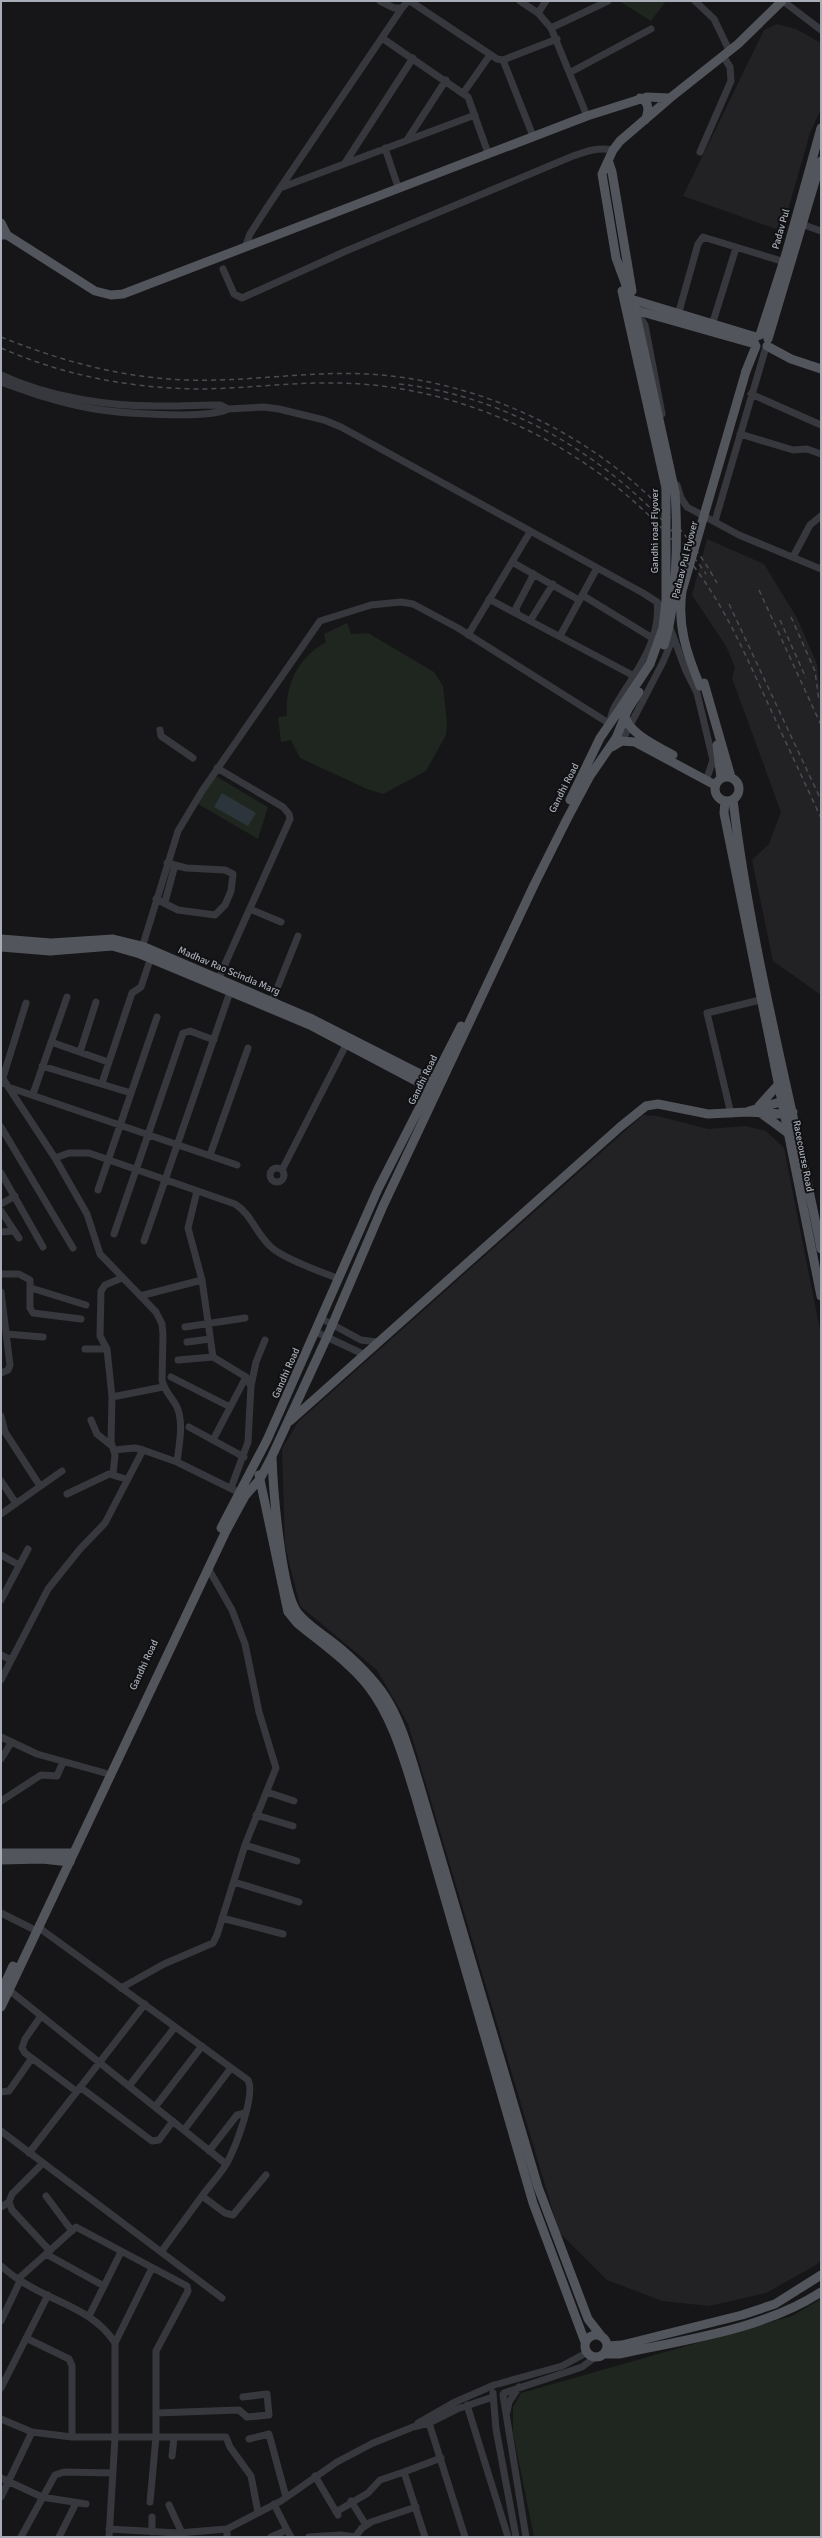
<svg xmlns="http://www.w3.org/2000/svg" width="822" height="2538" viewBox="0 0 822 2538" font-family="Signika,sans-serif">
  <style>
    .built { fill: #222225 }
    .green { fill: #1e261f }
    .water { fill: #2c353c }
    .lines { fill: none; stroke-linecap: round; stroke-linejoin: round }
    .minor { stroke: #37383d; stroke-width: 7 }
    .major { stroke: #53555c; stroke-width: 9 }
    .rail { stroke: #4a4c52; stroke-width: 1.5; stroke-dasharray: 5 4; stroke-linecap: butt }
    .major-bridge { stroke: #53555c; stroke-width: 9 }
    .labels { text-anchor: middle; dominant-baseline: central; stroke-width: 4; stroke-linejoin: round; paint-order: stroke }
    .street-label { font-size: 10px; fill: #a8adb8; stroke: #111113 }
  </style>
  <rect width="100%" height="100%" fill="#161618"/>
  <path class="built" d="M777 24 796 29 821 43V109L810 133 782 231 683 196 764 30Z
    M707 539 764 564 797 618 817 664 821 699V995L773 961 752 860 769 844 781 812 732 678 735 667 726 646 692 595Z
    M643 1115 658 1116 708 1129 745 1126 766 1131 784 1148 821 1335V2260L816 2265 766 2293 709 2306 662 2301 607 2280 559 2232 408 1724 377 1670 300 1606 285 1546 282 1449 298 1422Z"/>
  <path class="green" d="M619 1H666L651 21Z
    M347 623 351 634 368 633 434 672 443 686 447 723 446 735 426 771 383 794 367 789 300 758 291 740 281 742 278 717 287 716C285 684 298 658 326 642L324 634Z
    M214 775 268 807 258 839 198 804Z
    M821 2299V2537H534L513 2433V2407L521 2393 792 2316Z"/>
  <path class="water" d="M222 793 256 813 248 826 214 807Z"/>
  <g class="lines">
    <path class="minor" d="M380 1 394 8H402L408 1
      M410 1 497 59 503 60 557 39
      M520 1 538 13 551 28 587 116
      M695 1 714 19 729 50
      M783 1 821 30
      M538 13 546 1
      M551 28 608 1
      M382 38 468 97 488 153
      M503 60 533 136
      M571 72 651 29
      M464 92 490 55
      M407 140 446 80
      M385 148 398 187
      M700 152 731 81 730 67 723 56
      M345 163 413 58
      M280 188 475 115
      M804 225 821 231
      M246 245 250 234 268 206 402 8
      M223 269 234 294 242 298 346 251 573 156C587 151 598 147 613 150
      M637 313 645 325 662 414
      M678 315 698 244 703 237 788 263
      M712 325 736 248
      M1 375C50 398 112 407 165 406 184 406 202 405 220 405L228 409 264 407 279 409 324 420 341 427 643 593 657 602 666 613
      M1 382C29 392 59 403 89 408 116 413 206 420 228 409
      M751 394 821 425
      M740 434 793 450 807 449 821 454
      M677 485 681 498 687 507 739 535 821 569
      M715 521 766 347
      M793 557 810 525 821 516
      M512 562 579 600
      M534 574 516 608 517 614 634 676
      M582 595 654 639
      M489 599 517 614
      M530 621 553 584
      M669 625 686 671 697 693 713 760 719 767
      M468 635 530 532
      M560 636 597 568
      M160 730 161 736 193 758
      M622 741 663 662 673 638
      M708 775 713 760
      M156 899 178 910 215 915 225 905 231 891 233 874 225 870 186 868 167 863
      M165 902 175 865
      M250 909 281 922
      M141 951 178 831 202 791 320 621 371 605 401 602 413 604 458 628 610 724C610 711 617 703 623 693 641 665 661 636 657 602
      M217 982 290 819 289 814 283 807 217 768
      M270 1006 298 936
      M51 1042 108 1062
      M80 1052 96 1002
      M42 1066 131 1093
      M1 1076 55 1158 87 1214 100 1254 156 1312 162 1324 163 1335 162 1380C164 1391 172 1397 177 1407 184 1423 179 1445 177 1462
      M102 1083 132 993 141 987 151 957
      M1 1084 26 1003
      M11 1088 237 1165
      M33 1094 67 997
      M731 1114 707 1013 760 1000
      M1 1127 73 1248
      M210 1155 248 1048
      M55 1158 69 1153H89L235 1204C251 1214 256 1233 270 1246 281 1258 322 1272 339 1279
      M270 1175a7 7 0 1 1 14 0a7 7 0 1 1-14 0Z
      M282 1170 348 1041
      M1 1173 43 1247
      M98 1190 157 1017
      M197 1191 188 1228 202 1280 213 1357 246 1377 251 1386 248 1442 231 1488
      M1 1204 15 1196
      M1 1211 19 1238
      M1 1232 14 1231
      M114 1234 183 1033 190 1031 214 1040
      M144 1241 230 992
      M1 1274H19L30 1280V1308L33 1313 81 1319
      M31 1288 86 1305
      M1 1292 10 1365 8 1370 1 1373
      M140 1296 202 1280
      M322 1319 361 1340 377 1342
      M185 1327 245 1318
      M316 1332 363 1354
      M6 1334 43 1337
      M187 1342 210 1339
      M85 1349H107
      M178 1360 213 1357
      M171 1377 230 1407
      M251 1386 256 1362 265 1340
      M112 1397 163 1387
      M1 1416 5 1432 40 1486
      M91 1420 97 1434 112 1446
      M189 1427 244 1457
      M213 1440 246 1377
      M114 1450 135 1448 143 1450
      M113 1474 115 1455 111 1442 112 1397 107 1349 100 1336 101 1291 105 1285 122 1278
      M1 1481 15 1502
      M67 1494 109 1474 126 1479
      M1 1514 62 1471
      M1 1555 19 1565
      M1 1600 28 1549
      M1 1655 11 1660
      M1 1680 48 1589 80 1549 105 1523 143 1450 177 1462 238 1492
      M1 1737 37 1754 105 1773
      M1 1759 11 1743
      M267 1792 294 1801
      M1 1801 41 1775 57 1776 63 1762
      M256 1815 293 1826
      M245 1845 297 1861
      M234 1882 299 1902
      M1 1913 31 1928
      M222 1918 283 1934
      M38 1927 248 2080C256 2095 235 2148 227 2163 220 2175 210 2185 202 2196
      M121 1988 164 1964 213 1943 217 1935 245 1845 276 1768 259 1712 245 1644 232 1610 208 1568
      M9 1990 226 2164
      M41 2016 25 2039 22 2048 25 2053 76 2091
      M129 2086 175 2027
      M80 2087 152 2141 159 2140 173 2121
      M1 2092 9 2091 32 2058
      M155 2107 202 2046
      M184 2130 231 2068
      M1 2131 222 2298
      M209 2151 237 2115 245 2113
      M29 2153 145 2004
      M43 2163 12 2194 9 2202 12 2210 50 2251
      M46 2196 72 2231
      M1 2207 9 2202
      M161 2252 202 2196 225 2213 233 2215 266 2175
      M46 2254 104 2286
      M1 2266C7 2271 14 2277 21 2281 52 2302 94 2309 115 2343
      M18 2279 76 2227 187 2286 188 2291 156 2351V2437L150 2502
      M89 2316 121 2252
      M1 2321 20 2281
      M26 2338 69 2359 72 2366V2437
      M498 2384 562 2366 586 2353
      M1 2388 48 2295
      M493 2393 496 2429 516 2537
      M504 2393 582 2367 594 2358
      M503 2395 526 2537
      M467 2405 508 2537
      M507 2412 509 2402 519 2387
      M156 2413 239 2410 247 2417 269 2415 267 2394 243 2397
      M1 2419 32 2432 72 2437H226L230 2447 251 2476 258 2512
      M418 2423 453 2403 494 2385
      M429 2423 465 2537
      M249 2439 269 2434 286 2497
      M172 2456 174 2438
      M315 2476 338 2515
      M1 2478 42 2497 86 2504
      M1 2497 32 2432
      M351 2501 366 2525
      M274 2504 287 2530
      M169 2505 182 2533
      M336 2512 368 2493 380 2480 404 2472
      M109 2529 178 2533 227 2529
      M152 2532V2517
      M21 2537 55 2475 64 2472 113 2473
      M59 2537 76 2503
      M109 2537 115 2438V2343L152 2268
      M227 2537V2529L281 2501 337 2462 373 2443 413 2427 429 2423 457 2409 493 2397
      M271 2537 287 2530 291 2537
      M309 2537 341 2535 355 2537 362 2528 371 2522 416 2507
      M425 2537 404 2472 441 2458"/>
    <path class="major" d="M640 98C650 102 649 112 645 120
      M609 163 612 172 632 291
      M1 223 7 235
      M1 235H7L95 291 111 295 123 294 587 116 647 97 670 98
      M622 291 666 488
      M634 300 756 337
      M634 306 675 492
      M760 335 786 254 821 128
      M768 339 821 161
      M755 344 635 310 616 258 602 174 613 150 620 141 670 98 738 44 782 1
      M767 346 791 359 821 369
      M746 371 756 346
      M704 683 731 777
      M625 715C627 733 659 747 673 755
      M717 745 721 778
      M612 747 622 741 635 742 715 785
      M715 789a12 12 0 1 1 24 0a12 12 0 1 1-24 0Z
      M570 800 600 738 622 706
      M733 800C751 951 792 1100 821 1249
      M725 801 724 813C755 974 788 1135 821 1296
      M1 939 51 943 113 939 142 946 312 1019 440 1084
      M1 947 50 951 112 946 140 954 310 1025 435 1091
      M759 1106 777 1086
      M749 1111 787 1100
      M762 1114 788 1133
      M290 1421 620 1127 646 1106 658 1104 708 1114 748 1112 783 1114 793 1112
      M272 1457C273 1488 281 1589 297 1612 308 1627 328 1637 341 1649 389 1690 397 1712 415 1770L538 2187 588 2319 602 2337
      M259 1475 288 1612 297 1623C320 1642 349 1662 368 1686 393 1718 404 1760 416 1798L533 2203 585 2342
      M221 1528 267 1440 378 1189 461 1026
      M1 1853H74
      M1 1860 42 1859 70 1862
      M1 1992 13 1966
      M1 2007 226 1531 245 1496 260 1479 272 1456 327 1337 383 1206 534 885 567 819 590 776 616 738 628 709
      M585 2346a11 11 0 1 1 22 0a11 11 0 1 1-22 0Z
      M607 2346 622 2345 742 2315 775 2304 821 2275
      M604 2354H619C687 2339 762 2330 821 2292"/>
    <path class="rail" d="M1 337C61 361 122 378 187 380 247 382 307 371 367 374 504 381 650 462 717 583
      M1 348C65 376 134 389 204 389 249 388 295 382 340 383 484 386 630 467 709 588 731 622 747 658 764 695 783 736 802 777 821 818
      M399 384C521 397 637 474 706 574
      M759 590 821 725
      M729 604 821 800
      M791 617 815 671 819 701
      M780 620 806 678"/>
    <path class="major-bridge" d="M664 645C677 606 678 534 675 492
      M700 686C687 654 677 626 682 591L746 371
      M622 706 650 664 663 628 666 600V488
      M628 709 639 692"/>
  </g>
  <g class="labels">
    <g class="street-label">
      <text transform="translate(781 229) rotate(-74)">Padav Pul</text>
      <text transform="translate(655 531) rotate(-90)">Gandhi road Flyover</text>
      <text transform="translate(685 560) rotate(-76)">Padaav Pul Flyover</text>
      <text transform="translate(564 788) rotate(-63)">Gandhi Road</text>
      <text transform="translate(229 971) rotate(23)">Madhav Rao Scindia Marg</text>
      <text transform="translate(423 1080) rotate(-64)">Gandhi Road</text>
      <text transform="translate(803 1156) rotate(79)">Racecourse Road</text>
      <text transform="translate(286 1373) rotate(-66)">Gandhi Road</text>
      <text transform="translate(144 1665) rotate(-65)">Gandhi Road</text>
    </g>
  </g>
  <rect width="822" height="2538" fill="none" stroke="#a8adb8" stroke-width="4"/>
</svg>
